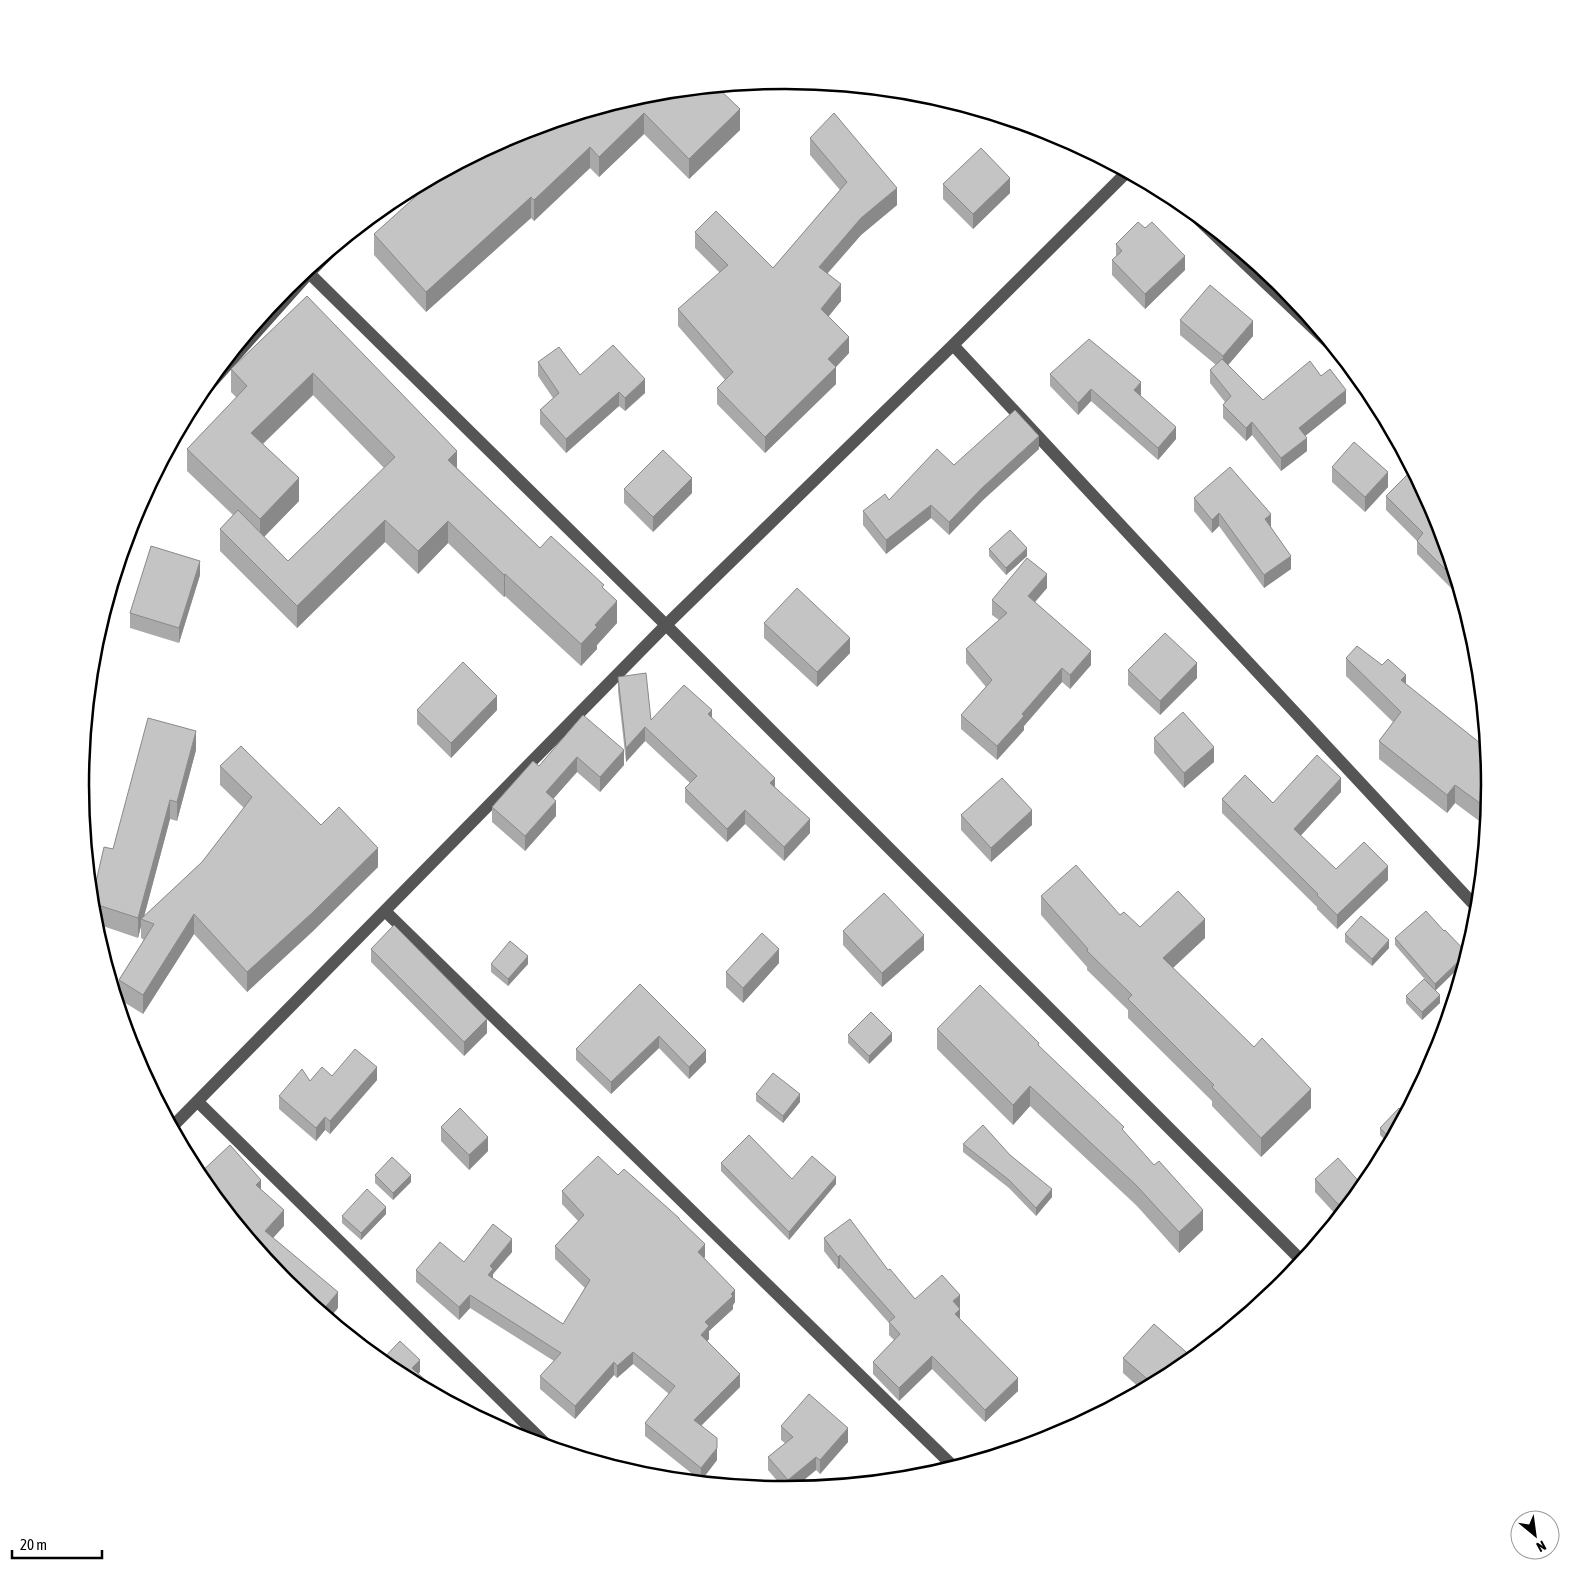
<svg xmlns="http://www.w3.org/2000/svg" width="1570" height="1570" viewBox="0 0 1570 1570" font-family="'Asap Condensed',sans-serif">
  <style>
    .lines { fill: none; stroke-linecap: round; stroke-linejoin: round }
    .minor { stroke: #555; stroke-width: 12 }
    .wall { fill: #a9a9a9; fill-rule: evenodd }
    .shaded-wall { fill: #898989 }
    .building { fill: #c4c4c4; stroke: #898989 }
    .rim { fill: none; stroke: #000; stroke-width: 2.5 }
  </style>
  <rect width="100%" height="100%" fill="#fff"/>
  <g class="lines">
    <path class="minor" d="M1178 200 1336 350
      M302 277 309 273 337 245
      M953 345 1478 909
      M196 400 309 273 666 625 1302 1261
      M385 911 954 1467
      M198 1102 549 1447
      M172 1127 666 625 953 345 1127 172"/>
  </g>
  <path class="wall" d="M648 94 740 130 689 179 644 134 599 177 590 168 534 221 531 218 426 312 374 255V234Z
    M810 138 897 205 861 235 827 274 841 301 828 316 849 353 836 367V384L765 453 717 404V388L725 380 678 326V309L720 273 695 248V232L773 268 840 190 810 155Z
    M943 184 1010 193 973 229 943 199Z
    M1116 244 1185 270 1145 309 1112 275V260L1116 257Z
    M307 296 457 468 540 548 604 589 617 623 597 645V649L581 666 505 596 504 597 448 543 418 574 385 542 297 628 220 551V529L233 515 187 471V449L237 398 231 392V369ZM313 395 384 468 288 561 264 537 299 501 263 444Z
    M1180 320 1253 336 1228 365 1263 400 1321 376 1346 403 1305 436 1307 451 1281 471 1252 435 1246 441 1223 418V405L1225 402 1210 383V370L1216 365 1180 335Z
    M538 362 580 375 645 393 625 411 619 406 566 453 540 424V410L553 398 538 376Z
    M1050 374 1141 395H1140L1176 439 1158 460 1091 401 1078 415 1050 386Z
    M1039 449 983 500 949 535 931 518 886 554 863 525V511L889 500 954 465Z
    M1332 467 1388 487 1365 512 1332 482Z
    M624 489 692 493 653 532 624 503Z
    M1386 496 1436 515 1462 599 1417 554V541L1386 510Z
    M1194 498 1271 527 1291 569 1264 588 1219 526 1212 533 1194 511Z
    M989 549 1027 556 1006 575 989 556Z
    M200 575 179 643 130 628V613Z
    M1047 588 1035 602 1091 665 1070 689 1062 682 1024 726V730L997 760 961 729V715L986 687 966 663V649L999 620 992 615V600Z
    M764 623 850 653 817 687 764 638Z
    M1346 658 1406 684 1485 755 1490 785 1486 826 1455 803 1447 813 1379 759V741L1393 722 1346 676Z
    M1128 670 1197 678 1160 715 1128 685Z
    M618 677 651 720 712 718 775 787 810 833 784 861 745 824 727 842 685 802V788L690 783 645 741 626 762 618 691Z
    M417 710H497L451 758 417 724Z
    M583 715 624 765 600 792 577 772 553 799 556 816 525 851 492 822V807L539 766Z
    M1154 738 1214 762 1184 788 1154 753Z
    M196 750 177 821 170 819 144 917 202 862 244 808 220 785V766L321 825 378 867 312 932 247 992 194 934 143 1014 119 999V980L144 940 141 938V926L138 938 94 923 89 880 96 882 113 849Z
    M1341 792 1300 836 1336 869 1388 880 1337 929 1317 909V907L1222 813V799L1273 803Z
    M961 815 1032 825 991 862 961 830Z
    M1041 896 1120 915 1140 927 1205 938 1173 968 1311 1108 1261 1157 1212 1106V1101L1128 1018V1010L1087 970V967L1041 915Z
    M843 931 924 950 882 987 843 945Z
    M1444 931 1435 991 1440 1003 1422 1020 1406 1003V996L1429 984 1395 945V938Z
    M1345 934 1389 948 1372 966 1345 942Z
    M371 949 487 1033 464 1056 371 962Z
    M779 963 743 1003 726 987V972Z
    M491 964H528L508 986 491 972Z
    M640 984 706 1062 689 1079 659 1048 611 1094 576 1060V1049Z
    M937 1029 1039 1047 1124 1132 1203 1230 1179 1253 1137 1206 1030 1106 1013 1125 937 1049Z
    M848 1035 892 1041 869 1064 848 1043Z
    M332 1076 377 1080 330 1134 325 1130 316 1141 279 1109V1096L310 1081Z
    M756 1094 800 1102 783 1123 756 1101Z
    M1405 1114 1389 1144 1380 1135V1128Z
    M441 1127 488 1151 469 1170 441 1141Z
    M963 1144 1010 1155 1052 1197 1036 1216 1009 1188 963 1152Z
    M721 1163 792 1179 836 1184 789 1240 721 1171Z
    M375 1175 411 1182 393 1200 375 1183Z
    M618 1175 679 1220 705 1257 704 1258 735 1302 733 1305V1309L709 1331V1339L707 1341 740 1387 701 1425 717 1460 701 1481 645 1436V1423L669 1394 633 1364 617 1378 614 1375 575 1419 540 1389V1376L554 1361 470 1308 459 1320 416 1282V1270L464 1262 512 1252 493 1274V1278L563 1324 585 1288 555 1259V1246L578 1221 562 1204V1191Z
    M1315 1179 1363 1186 1338 1217 1315 1192Z
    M386 1214 361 1240 342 1223V1216Z
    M824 1238 888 1270 915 1299 960 1308V1319L1018 1391 985 1422 932 1369 899 1401 873 1374V1362L894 1340 889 1335V1323L840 1268 838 1269 824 1251Z
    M1123 1358 1176 1371 1142 1390 1123 1373Z
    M781 1426 848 1442 820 1474 816 1470 793 1489 785 1490 768 1470V1457L785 1443 781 1440Z"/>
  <path class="shaded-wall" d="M740 109V130L689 179V159Z
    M644 113V134L599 177V157Z
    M590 147V168L534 221V200Z
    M1010 178V193L973 229V214Z
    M897 188V205L861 235 819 283V267L861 218Z
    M531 197V218L426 312V292Z
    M1185 256V270L1145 309V294Z
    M841 284V301L821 326V309Z
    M1253 321V336L1223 371V356Z
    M849 337V353L835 368 836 367V384L765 453V437L828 359Z
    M313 373V395L251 455V433Z
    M645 379V393L625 411V398Z
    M1141 382V395L1134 402V390Z
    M1091 389V401L1078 415V403Z
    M1346 390V403L1299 441V428Z
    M619 392V406L566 453V439Z
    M1252 422V435L1246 441V428Z
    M1176 427V439L1158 460V448Z
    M1039 436V449L983 500 949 535V522L983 487Z
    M1307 438V451L1281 471V458Z
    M457 451V473L448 460Z
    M1388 472V487L1365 512V497Z
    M299 478V501L260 541V519Z
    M692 478V493L653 532V517Z
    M931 505V518L886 554V540Z
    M1219 513V526L1212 533V520Z
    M1271 514V527L1265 532V519Z
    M385 520V542L297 628V606Z
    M448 521V543L418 574V551Z
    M1027 548V556L1006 575V568Z
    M1291 556V569L1264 588V575Z
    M200 561V575L179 643V628Z
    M505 574V596L504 597V575Z
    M1047 574V588L1028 610V596Z
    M617 601V623L597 645V649L581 666V644L595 625Z
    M850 638V653L817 687V672Z
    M1091 651V665L1070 689V675Z
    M1197 663V678L1160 715V701Z
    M1062 668V682L1024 726V730L997 760V746L1022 714Z
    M1406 675V693L1401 680Z
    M497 696V710L451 758V743Z
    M712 710V724L708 714Z
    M645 727V741L626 762V748Z
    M196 731V750L177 821V802Z
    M1214 747V762L1184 788V773Z
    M1485 747V765L1481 752Z
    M624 750V765L600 792V777Z
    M577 757V772L546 807V792Z
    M775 778V792L770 783Z
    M1341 778V792L1294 843V829Z
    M1455 785V803L1447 813V795Z
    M170 800V819L143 920 141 919V926L138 938V918Z
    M556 801V816L525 851V836Z
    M745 810V824L727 842V829Z
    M1032 810V825L991 862V848Z
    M810 819V833L784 861V847Z
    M378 848V867L312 932 247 992V972Z
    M1388 866V880L1337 929V915Z
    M194 914V934L143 1014V995Z
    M1205 919V938L1163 977V958Z
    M924 935V950L882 987V973Z
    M1389 940V948L1372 966V959Z
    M779 949V963L743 1003V988Z
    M1467 953 1464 963 1435 991V984Z
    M528 956V964L508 986V979Z
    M1440 995V1003L1422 1020V1012Z
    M487 1019V1033L464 1056V1042Z
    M892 1033V1041L869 1064V1056Z
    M659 1036V1048L611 1094V1082Z
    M140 1042V1054L136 1059 132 1051Z
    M706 1050V1062L689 1079V1067Z
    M377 1067V1080L330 1134V1121Z
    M1030 1086V1106L1013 1125V1105Z
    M1311 1089V1108L1261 1157V1138Z
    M800 1094V1102L783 1123V1116Z
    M325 1117V1130L316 1141V1128Z
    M488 1137V1151L469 1170V1155Z
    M411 1175V1182L393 1200V1193Z
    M836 1177V1184L789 1240V1232Z
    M261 1180V1196L256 1185Z
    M1052 1189V1197L1036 1216V1208Z
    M386 1207V1214L361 1240V1233Z
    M284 1210V1226L265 1247V1231Z
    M1203 1210V1230L1179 1253V1232Z
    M512 1239V1252L493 1274V1281L488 1275 490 1266Z
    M705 1244V1257L698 1264V1252Z
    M840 1255V1268L838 1269V1257Z
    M735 1290V1302L733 1305V1309L709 1331V1339L701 1348V1335L705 1322Z
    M338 1292V1308L329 1319 321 1312Z
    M470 1295V1308L459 1320V1307Z
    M960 1295V1308L953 1314V1301Z
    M960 1309V1322L955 1314Z
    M633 1352V1364L617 1378V1366Z
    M932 1356V1369L899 1401V1388Z
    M420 1360V1372L412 1381V1368Z
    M614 1362V1375L575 1419V1406Z
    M740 1374V1387L694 1433V1420Z
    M1018 1378V1391L985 1422V1410Z
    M431 1385V1391L427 1389Z
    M848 1428V1442L820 1474V1460Z
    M717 1448V1460L701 1481V1468Z
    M816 1457V1470L793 1489 788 1490V1480Z"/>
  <path class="building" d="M717 87 740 109 689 159 644 113 599 157 590 147 534 200 531 197 426 292 374 234 442 173 515 134 648 94Z
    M834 113 897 188 861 218 819 267 841 284 821 309 849 337 828 359 836 367 765 437 717 388 733 372 678 309 728 265 695 232 716 211 773 268 847 182 810 138Z
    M981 148 1010 178 973 214 943 184Z
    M1138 222 1145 228 1152 222 1185 256 1145 294 1112 260 1122 251 1116 244Z
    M1210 285 1253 321 1223 356 1180 320Z
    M307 296 457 451 448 460 540 548 551 536 604 585 602 587 617 601 595 625 597 627 581 644 505 574 504 575 448 521 418 551 385 520 297 606 220 529 238 510 288 561 395 457 313 373 251 433 299 478 260 519 187 449 247 386 231 369Z
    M1089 339 1141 382 1134 390 1176 427 1158 448 1091 389 1078 403 1050 374Z
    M613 345 645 379 625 398 619 392 566 439 540 410 559 393 538 362 559 347 580 375Z
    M1222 359 1263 400 1310 361 1321 376 1330 369 1346 390 1299 428 1307 438 1281 458 1252 422 1246 428 1223 405 1231 396 1210 370Z
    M1015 410 1039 436 983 487 949 522 931 505 886 540 863 511 885 494 889 500 937 449 954 465Z
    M1354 442 1388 472 1365 497 1332 467Z
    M663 450 692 478 653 517 624 489Z
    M1230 467 1271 514 1265 519 1291 556 1264 575 1219 513 1212 520 1194 498Z
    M1412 470 1436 515 1456 580 1417 541 1423 533 1386 496Z
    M1010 530 1027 548 1006 568 989 549Z
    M151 546 200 561 179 628 130 613Z
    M1027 558 1047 574 1028 596 1091 651 1070 675 1062 668 1022 714 1024 716 997 746 961 715 992 680 966 649 1007 613 992 600Z
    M797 588 850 638 817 672 764 623Z
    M1165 633 1197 663 1160 701 1128 670Z
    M1357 646 1382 665 1388 659 1406 675 1401 680 1485 747 1481 752 1487 756 1490 785 1488 809 1455 785 1447 795 1379 741 1401 712 1346 658Z
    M463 662 497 696 451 743 417 710Z
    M646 673 651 720 684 685 712 710 708 714 775 778 770 783 810 819 784 847 745 810 727 829 685 788 697 776 645 727 626 748 618 677Z
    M1183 712 1214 747 1184 773 1154 738Z
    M583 715 624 750 600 777 577 757 546 792 556 801 525 836 492 807 533 761 539 766Z
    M148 718 196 731 177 802 170 800 138 918 92 903 89 880 96 882 104 847 113 849Z
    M241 746 321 825 339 807 378 848 312 913 247 972 194 914 143 995 119 980 154 924 141 919 202 862 252 797 220 766Z
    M1317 755 1341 778 1294 829 1336 869 1364 842 1388 866 1337 915 1317 895 1318 894 1222 799 1245 775 1273 803Z
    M1002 778 1032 810 991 848 961 815Z
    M1076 865 1120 915 1124 912 1140 927 1178 891 1205 919 1163 958 1254 1047 1262 1038 1311 1089 1261 1138 1212 1087 1214 1085 1128 999 1132 995 1087 951 1088 949 1041 896Z
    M884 893 924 935 882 973 843 931Z
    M1426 911 1444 931 1445 930 1467 953 1435 984 1395 938Z
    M1361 916 1389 940 1372 959 1345 934Z
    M394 925 487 1019 464 1042 371 949Z
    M762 933 779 949 743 988 726 972Z
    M510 941 528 956 508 979 491 964Z
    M1424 979 1440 995 1422 1012 1406 996Z
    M640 984 706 1050 689 1067 659 1036 611 1082 576 1049Z
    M980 985 1039 1043 1038 1045 1124 1127 1122 1129 1154 1165 1159 1161 1203 1210 1179 1232 1137 1186 1030 1086 1013 1105 937 1029Z
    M871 1012 892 1033 869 1056 848 1035Z
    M126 1031 140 1042 132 1051Z
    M355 1049 377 1067 330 1121 325 1117 316 1128 279 1096 302 1069 310 1081 322 1067 332 1076Z
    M773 1073 800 1094 783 1116 756 1094Z
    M460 1108 488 1137 469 1155 441 1127Z
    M1399 1108 1405 1114 1391 1139 1380 1128Z
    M983 1125 1010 1155 1052 1189 1036 1208 1009 1180 963 1144Z
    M749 1135 792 1179 812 1156 836 1177 789 1232 721 1163Z
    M230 1145 261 1180 256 1185 284 1210 265 1231 338 1292 321 1312 286 1283 199 1176 198 1175Z
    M598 1156 618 1175 624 1169 679 1218V1219L705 1244 698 1252 735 1290 731 1294 733 1296 705 1322 709 1326 701 1335 740 1374 694 1420 717 1438V1448L701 1468 645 1423 675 1386 633 1352 617 1366 614 1362 575 1406 540 1376 561 1353 470 1295 459 1307 416 1270 440 1242 464 1262 493 1224 512 1239 490 1266 493 1269 488 1275 563 1324 590 1280 555 1246 584 1215 562 1191Z
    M392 1157 411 1175 393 1193 375 1175Z
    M1338 1158 1363 1186 1344 1209 1335 1201 1315 1179Z
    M367 1189 386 1207 361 1233 342 1216Z
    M850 1219 888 1270 890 1269 915 1299 942 1275 960 1295 953 1301 960 1309 955 1314 1018 1378 985 1410 932 1356 899 1388 873 1362 900 1334 889 1322 895 1317 840 1255 838 1257 824 1238Z
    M1154 1324 1193 1358 1176 1371 1153 1384 1123 1358Z
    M400 1341 420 1360 412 1368 431 1385 427 1389 393 1371 381 1361Z
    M809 1394 848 1428 820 1460 816 1457 788 1480 768 1457 793 1437 781 1426Z"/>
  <path d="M0 0H1570V1570H0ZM89 785a696 696 0 1 1 1392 0a696 696 0 1 1-1392 0Z" fill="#fff" fill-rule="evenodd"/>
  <path class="rim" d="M89 785a696 696 0 1 1 1392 0a696 696 0 1 1-1392 0Z"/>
  <g transform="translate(1535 1535) rotate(151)"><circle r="24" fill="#ffffff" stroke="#999999"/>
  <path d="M0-4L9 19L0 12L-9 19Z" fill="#000000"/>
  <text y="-8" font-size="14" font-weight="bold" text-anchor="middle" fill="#000000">N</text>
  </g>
  <path d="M12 1550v8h90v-8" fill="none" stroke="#000000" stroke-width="2.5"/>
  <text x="20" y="1550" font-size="15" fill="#000000" stroke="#ffffff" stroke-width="4" paint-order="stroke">20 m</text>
</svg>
